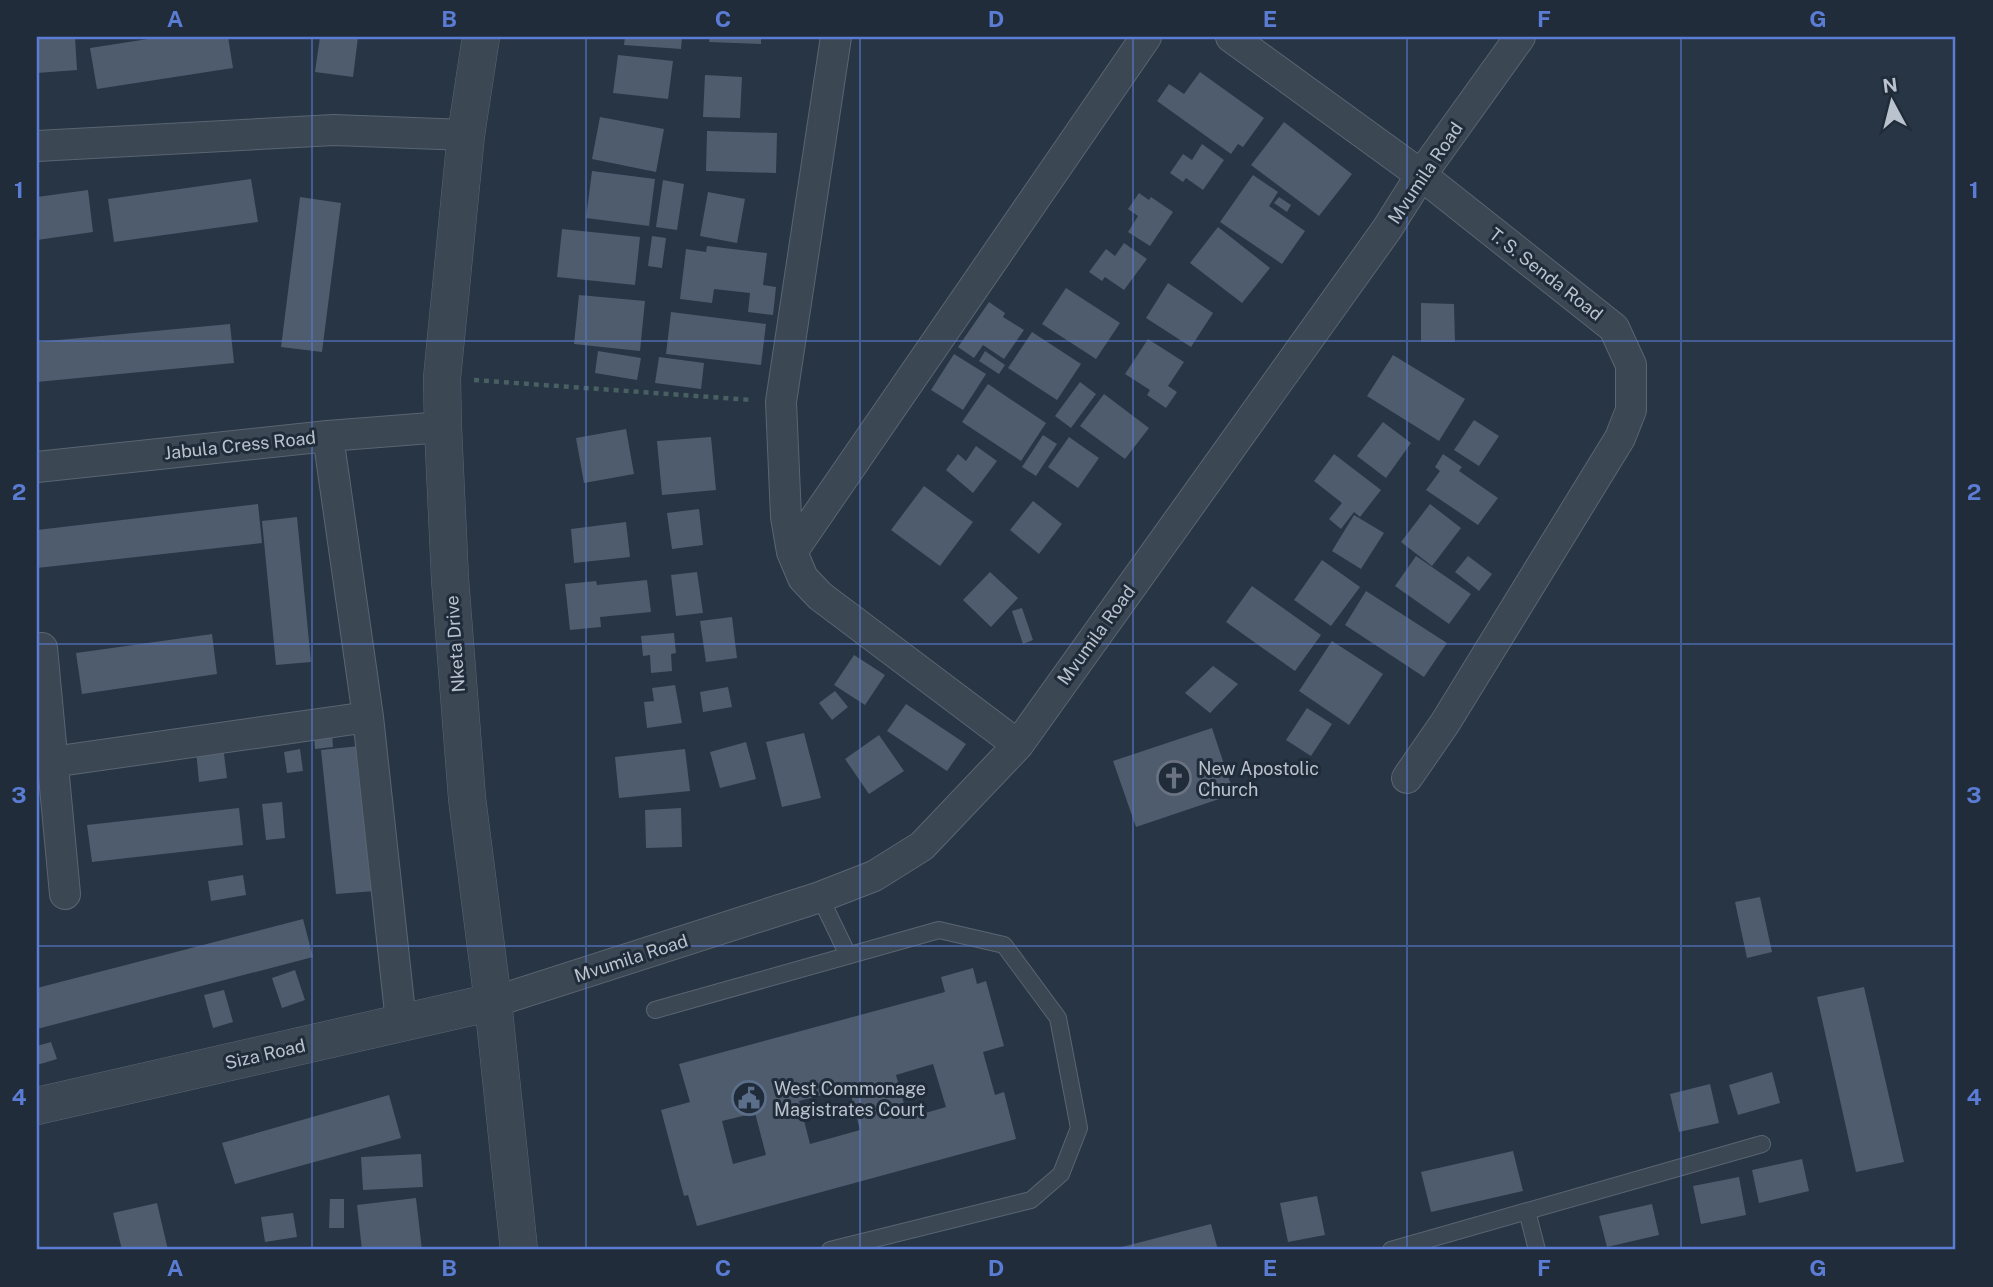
<svg xmlns="http://www.w3.org/2000/svg" width="1993" height="1287" viewBox="0 0 1993 1287" font-family="'Public Sans',sans-serif">
  <style>
    .building { fill: #4e5c6e; fill-rule: evenodd }
    .lines { fill: none; stroke-linecap: round; stroke-linejoin: round }
    .service-casing { stroke: #5a6571; stroke-width: 18 }
    .minor-casing { stroke: #5a6571; stroke-width: 32 }
    .tertiary-casing { stroke: #5a6571; stroke-width: 38 }
    .path { stroke: #486061; stroke-width: 4.5; stroke-dasharray: 5 5; stroke-linecap: butt }
    .service { stroke: #3c4754; stroke-width: 16 }
    .minor { stroke: #3c4754; stroke-width: 30 }
    .tertiary { stroke: #3c4754; stroke-width: 37 }
    .grid { fill: none; stroke: #5b7cd4; stroke-width: 2; stroke-opacity: 0.55 }
    .labels { text-anchor: middle; dominant-baseline: central; stroke-width: 6; stroke-linejoin: round; paint-order: stroke }
    .street-label { font-size: 18px; fill: #b9c2cd; stroke: #202c3a }
    .poi-label { font-size: 18px; fill: #b9c2cd; stroke: #202c3a; text-anchor: start }
    .neatline { fill: none; stroke: #5b7cd4; stroke-width: 2.5 }
    .grid-label { font-size: 23px; text-anchor: middle; font-weight: bold; fill: #5b7cd4 }
  </style>
  <rect width="100%" height="100%" fill="#273545"/>
  <path class="building" d="M37 37H75L77 70 37 73Z
    M161 37H228L233 68 97 89 90 48Z
    M320 37H358L353 77 315 72Z
    M625 37H682L681 49 624 45Z
    M710 37H761V44L709 42Z
    M618 55 673 61 668 99 613 93Z
    M1200 72 1264 118 1243 147 1238 144 1231 154 1157 101 1169 84 1184 94Z
    M705 75 742 77 740 118 703 117Z
    M600 117 664 129 656 172 592 159Z
    M1284 122 1352 174 1319 216 1251 165Z
    M707 131 777 133 776 173 706 171Z
    M1202 144 1224 160 1203 190 1186 178 1183 182 1170 173 1183 154 1192 160Z
    M592 171 655 179 649 226 586 218Z
    M1253 175 1278 192 1269 206 1305 231 1282 264 1220 222Z
    M251 179 258 222 114 242 108 199Z
    M663 180 684 184 677 230 656 227Z
    M88 190 93 232 37 240V197Z
    M708 192 745 199 737 243 700 236Z
    M1139 193 1149 200 1151 197 1173 212 1150 246 1128 232 1138 216 1128 209Z
    M300 197 341 203 322 352 281 347Z
    M1279 197 1291 205 1287 212 1274 203Z
    M1218 227 1270 268 1242 303 1190 263Z
    M562 229 640 237 635 285 557 277Z
    M652 236 666 238 662 268 648 266Z
    M1124 243 1147 259 1124 290 1105 277 1102 281 1089 272 1106 249 1115 256Z
    M707 246 767 253 763 285 776 287 773 315 748 312 750 293 714 289 712 303 680 299 686 249 706 252Z
    M1168 283 1213 313 1191 347 1146 318Z
    M1066 288 1120 323 1096 359 1042 324Z
    M579 295 645 301 640 351 574 344Z
    M989 302 1005 313 1003 317 1024 330 1004 359 983 345 974 358 958 347Z
    M1421 303 1454 304 1455 342H1421Z
    M671 312 766 324 761 365 666 354Z
    M230 324 234 363 37 382V342Z
    M1032 332 1081 364 1057 400 1008 368Z
    M1148 339 1184 362 1168 386 1177 392 1166 408 1147 395 1150 390 1125 374Z
    M598 351 641 358 637 380 595 373Z
    M985 351 1005 365 999 374 979 361Z
    M954 354 986 374 963 410 931 390Z
    M1393 355 1465 399 1439 441 1367 396Z
    M659 357 704 363 701 389 655 383Z
    M1080 382 1096 394 1071 428 1055 416Z
    M988 384 1046 423 1021 461 962 422Z
    M1104 394 1149 428 1125 459 1080 426Z
    M1474 420 1499 436 1479 466 1454 450Z
    M1383 422 1411 443 1386 478 1357 456Z
    M626 429 634 474 584 483 576 438Z
    M1043 435 1057 444 1036 476 1022 467Z
    M711 437 716 490 662 495 657 441Z
    M1069 437 1099 458 1078 488 1048 467Z
    M976 446 997 461 973 493 946 470 958 454 966 461Z
    M1334 454 1381 490 1360 517 1354 512 1341 529 1329 519 1342 503 1314 481Z
    M1443 454 1462 467 1459 471 1498 498 1478 525 1426 490 1440 471 1435 467Z
    M924 486 973 522 940 566 891 530Z
    M1033 501 1062 524 1039 554 1010 530Z
    M258 504 262 543 37 568V530Z
    M1430 504 1461 528 1432 566 1401 542Z
    M699 509 703 545 672 549 667 513Z
    M1354 515 1384 533 1361 569 1332 551Z
    M297 517 311 662 276 665 262 521Z
    M626 522 630 557 574 563 571 529Z
    M1416 556 1471 594 1449 624 1395 586Z
    M1468 556 1492 574 1479 591 1455 572Z
    M1322 560 1360 587 1331 626 1294 600Z
    M697 572 703 613 676 616 671 575Z
    M990 572 1018 598 991 627 963 600Z
    M647 580 651 612 600 617 601 627 570 630 565 584 596 581 597 585Z
    M1252 586 1321 635 1295 671 1226 622Z
    M1366 591 1447 643 1424 677 1345 625Z
    M1022 608 1033 640 1023 644 1012 611Z
    M732 617 737 658 706 662 700 621Z
    M674 633 676 653 671 654 672 671 651 673 650 655 643 656 641 636Z
    M212 634 217 674 82 694 76 653Z
    M1332 641 1383 674 1349 725 1299 691Z
    M854 655 885 675 865 705 834 685Z
    M1213 666 1238 684 1210 713 1185 693Z
    M675 685 682 723 647 728 644 702 654 701 652 688Z
    M728 687 732 707 703 712 700 692Z
    M835 691 848 707 832 720 819 703Z
    M906 704 966 744 947 771 887 731Z
    M1307 708 1332 724 1311 756 1286 740Z
    M1212 728 1234 794 1136 827 1113 761Z
    M332 732 333 747 315 749 314 734Z
    M804 733 821 798 782 807 766 742Z
    M879 735 904 771 869 794 845 759Z
    M746 742 756 779 720 788 710 752Z
    M223 746 227 778 199 782 196 750Z
    M359 746 375 891 336 894 321 750Z
    M300 749 303 771 287 773 284 752Z
    M685 749 690 791 619 798 615 757Z
    M282 802 285 838 266 840 262 804Z
    M239 808 243 845 92 862 87 825Z
    M681 808 682 847 646 848 645 810Z
    M243 875 246 895 211 901 208 881Z
    M1760 897 1772 952 1747 958 1735 902Z
    M303 919 313 957 37 1029V988Z
    M973 968 977 984 986 981 1004 1046 983 1052 995 1095 1004 1092 1016 1139 697 1226 688 1195 684 1196 661 1110 690 1102 679 1064 945 992 941 977ZM933 1064 946 1107 908 1118 896 1075ZM849 1088 860 1130 810 1144 799 1101ZM755 1113 766 1155 733 1164 722 1121Z
    M295 970 305 1000 282 1008 272 978Z
    M1864 987 1904 1162 1856 1172 1817 997Z
    M224 990 233 1022 213 1028 204 995Z
    M51 1042 57 1059 37 1065V1046Z
    M1772 1072 1780 1103 1738 1115 1729 1085Z
    M1710 1084 1719 1123 1679 1132 1670 1094Z
    M389 1095 401 1138 235 1184 222 1143Z
    M1513 1151 1523 1191 1431 1212 1421 1172Z
    M421 1154 423 1187 363 1190 361 1157Z
    M1802 1159 1809 1191 1759 1203 1752 1170Z
    M1739 1177 1746 1215 1701 1224 1693 1186Z
    M1317 1196 1325 1235 1288 1242 1280 1203Z
    M416 1198 422 1250H362L357 1205Z
    M330 1199H344V1228H329Z
    M157 1203 168 1250H122L113 1213Z
    M1652 1204 1659 1235 1607 1247 1599 1216Z
    M293 1213 297 1237 265 1242 261 1217Z
    M1211 1224 1218 1250H1114V1249Z"/>
  <g class="lines">
    <g class="service-casing">
      <path id="service" d="M820 897 848 955
        M655 1010 939 930 1004 945 1058 1018 1079 1128 1061 1174 1031 1200 830 1250
        M1527 1211 1537 1250
        M1391 1250 1762 1144"/>
    </g>
    <g class="minor-casing">
      <path id="minor" d="M836 37 781 402 786 517 792 552 803 578 820 596 1018 745
        M1231 37 1421 175 1614 328 1631 365V410L1620 438 1445 723 1407 778
        M37 146 334 130 466 135
        M328 436 368 717 401 1022
        M37 467 328 436 443 427
        M792 552 1146 37
        M42 648 65 894
        M52 762 368 717
        M493 1002 820 897 874 876 922 846 1018 745 1387 229 1421 175 1520 37"/>
    </g>
    <g class="tertiary-casing">
      <path id="tertiary" d="M481 37 466 135 442 378 443 427 450 579 467 798 493 1002 519 1250
        M37 1106 493 1002"/>
    </g>
    <path class="path" d="M474 380 752 400"/>
    <use href="#service" class="service"/>
    <use href="#minor" class="minor"/>
    <use href="#tertiary" class="tertiary"/>
  </g>
  <path class="grid" d="M312 37V1250M586 37V1250M860 37V1250M1133 37V1250M1407 37V1250M1681 37V1250M37 341H1956M37 644H1956M37 946H1956"/>
  <defs>
    <g id="church-ring" transform="scale(1.75)"><circle r="9.5" fill="#202c3a" stroke="#6b7280" stroke-width="1.5"/><path d="M-1.2-6h2.4v3.5h3.3v2.4h-3.3V6h-2.4V-.1h-3.3v-2.4h3.3Z" fill="#6b7280"/></g>
    <g id="civic-ring" transform="scale(1.75)"><circle r="9.5" fill="#202c3a" stroke="#5c6f8a" stroke-width="1.5"/><path d="M-.6-6.5H3V-4.5H.6V-3L4-1V1h2V6H-6V1h2V-1L-.6-3ZM-1.2 2.5V6h2.4V2.5Z" fill="#5c6f8a"/></g>
  </defs>
  <g fill-rule="evenodd">
    <use href="#church-ring" x="1174" y="778"/>
    <use href="#civic-ring" x="749" y="1098"/>
  </g>
  <g class="labels">
    <g class="street-label">
      <text transform="translate(1425 173) rotate(-56)">Mvumila Road</text>
      <text transform="translate(1546 274) rotate(38)">T. S. Senda Road</text>
      <text transform="translate(240 445) rotate(-6)">Jabula Cress Road</text>
      <text transform="translate(1096 635) rotate(-54)">Mvumila Road</text>
      <text transform="translate(455 644) rotate(-94)">Nketa Drive</text>
      <text transform="translate(631 958) rotate(-18)">Mvumila Road</text>
      <text transform="translate(265 1054) rotate(-13)">Siza Road</text>
    </g>
    <g class="poi-label">
      <text x="1198" y="768">New Apostolic<tspan x="1198" dy="21">Church</tspan></text>
      <text x="774" y="1088">West Commonage<tspan x="774" dy="21">Magistrates Court</tspan></text>
    </g>
  </g>
  <rect width="1993" height="1287" fill="none" stroke="#202c3a" stroke-width="77"/>
  <g transform="translate(1892 102) rotate(353)" stroke="#202c3a" stroke-width="5" paint-order="stroke">
  <path d="M0-5L12 26L0 18L-12 26Z" fill="#b9c2cd"/>
  <text y="-10" font-size="19" font-weight="bold" text-anchor="middle" fill="#b9c2cd">N</text>
  </g>
  <rect x="38" y="38" width="1916" height="1210" class="neatline"/>
  <g class="grid-label">
    <text x="175" y="27">A</text>
    <text x="449" y="27">B</text>
    <text x="723" y="27">C</text>
    <text x="996" y="27">D</text>
    <text x="1270" y="27">E</text>
    <text x="1544" y="27">F</text>
    <text x="1818" y="27">G</text>
    <text x="19" y="198">1</text>
    <text x="1974" y="198">1</text>
    <text x="19" y="500">2</text>
    <text x="1974" y="500">2</text>
    <text x="19" y="803">3</text>
    <text x="1974" y="803">3</text>
    <text x="19" y="1105">4</text>
    <text x="1974" y="1105">4</text>
    <text x="175" y="1276">A</text>
    <text x="449" y="1276">B</text>
    <text x="723" y="1276">C</text>
    <text x="996" y="1276">D</text>
    <text x="1270" y="1276">E</text>
    <text x="1544" y="1276">F</text>
    <text x="1818" y="1276">G</text>
  </g>
</svg>
